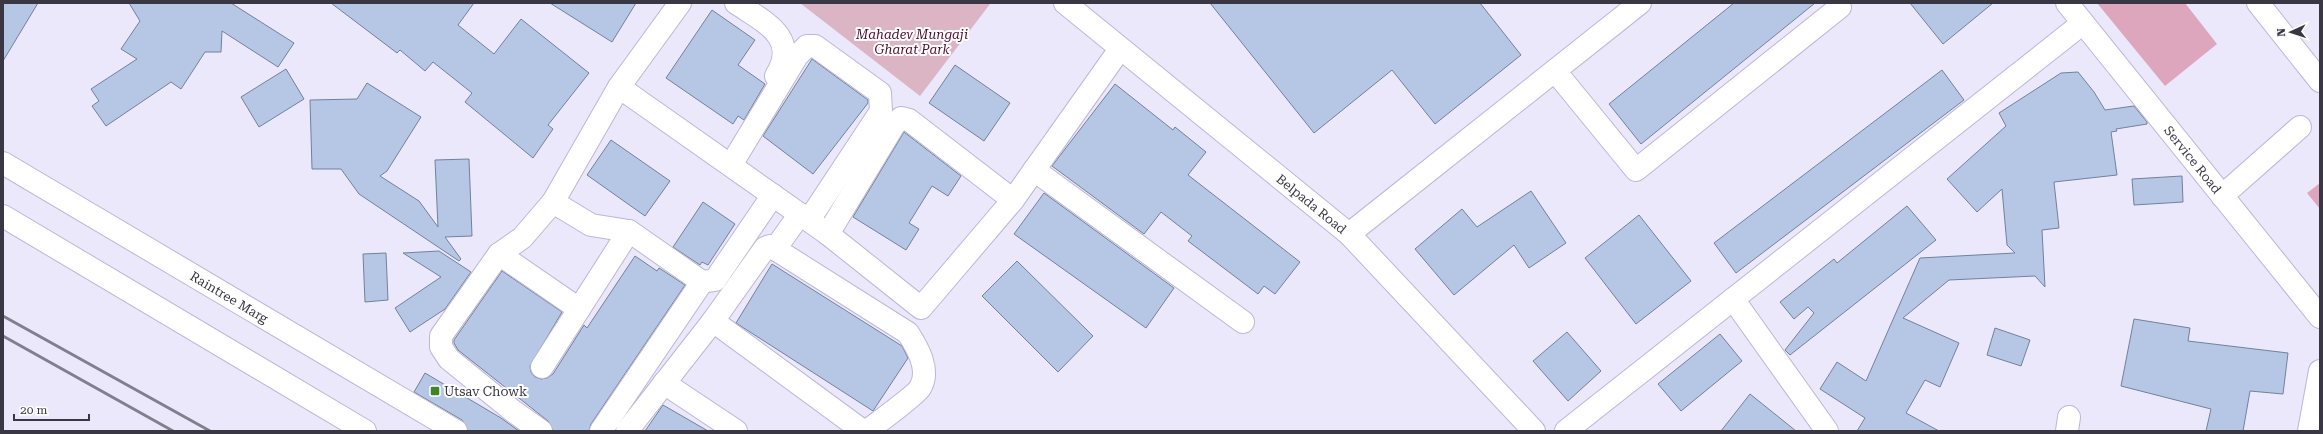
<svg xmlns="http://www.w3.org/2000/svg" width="2323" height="434" font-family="'Roboto Serif',serif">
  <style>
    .green { fill: #dbb5c3 }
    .forest { fill: #dea6bd }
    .building { fill: #b6c7e5; stroke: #71819c }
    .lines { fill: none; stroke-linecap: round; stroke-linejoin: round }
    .minor-casing { stroke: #bbb7d7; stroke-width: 24 }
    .major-casing { stroke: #bbb7d7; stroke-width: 24 }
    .highway-casing { stroke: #bbb7d7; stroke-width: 24 }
    .minor { stroke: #fff; stroke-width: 22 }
    .major { stroke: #fff; stroke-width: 22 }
    .highway { stroke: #fff; stroke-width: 22 }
    .rail { stroke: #817f8e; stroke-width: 3 }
    .poi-dot { fill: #418426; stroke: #fff; stroke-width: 1.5 }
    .labels { text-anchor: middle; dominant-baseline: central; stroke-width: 4; stroke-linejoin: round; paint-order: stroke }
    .park-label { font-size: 13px; font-style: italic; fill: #4d0b2e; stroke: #fff }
    .street-label { font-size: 13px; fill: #393744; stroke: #fff }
    .poi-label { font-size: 13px; fill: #393744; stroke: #fff; text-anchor: start }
  </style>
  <rect width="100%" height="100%" fill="#ebe8fc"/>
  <polygon class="green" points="800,3 989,3 990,4 920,96"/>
  <g class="forest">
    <polygon points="2097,3 2185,3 2217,44 2165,86"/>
    <polygon points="2320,183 2320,209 2307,193"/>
  </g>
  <g class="building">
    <polygon points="3,3 38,3 3,61"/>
    <polygon points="129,3 231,3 294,43 278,67 222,31 221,52 205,52 181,89 171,82 106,126 92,106 99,101 91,89 137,59 121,49 140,21"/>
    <polygon points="331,3 474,3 458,25 494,54 521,19 589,73 548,125 553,129 533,158 465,102 472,93 433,62 425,71 400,50 397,53"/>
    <polygon points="550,3 636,3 612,42"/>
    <polygon points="1210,3 1480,3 1521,55 1435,124 1392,70 1314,133"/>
    <polygon points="1734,3 1815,3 1641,144 1609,104"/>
    <polygon points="1910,3 1993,3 1943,44"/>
    <polygon points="712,10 755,40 738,65 765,84 744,120 738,116 733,124 666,78"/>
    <polygon points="812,59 868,100 868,103 813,174 763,136"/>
    <polygon points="955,65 1010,103 984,141 929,103"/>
    <polygon points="286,69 304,99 259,127 241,97"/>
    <polygon points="1942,70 1964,100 1736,273 1714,243"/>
    <polygon points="2078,72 2094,92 2105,110 2134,106 2147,122 2147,124 2116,129 2117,131 2111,132 2117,175 2054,182 2059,228 2042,230 2045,287 2035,276 1949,280 1903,318 1959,343 1940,387 1925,380 1906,413 1939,431 1857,431 1865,418 1820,389 1837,362 1866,381 1920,258 2015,253 2007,245 2002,189 1977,212 1947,179 2006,126 1999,113 2061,73"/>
    <polygon points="367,83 421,117 387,171 380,176 419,201 438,227 435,160 469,159 472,236 445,237 461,259 459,261 359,194 341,169 312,169 310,100 357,99"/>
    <polygon points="1115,84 1173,130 1175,127 1206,152 1188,175 1300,262 1275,294 1264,286 1258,294 1188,241 1192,236 1161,212 1144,234 1052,166"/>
    <polygon points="904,132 961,176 948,196 932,186 909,223 919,229 906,250 853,217"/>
    <polygon points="611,140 670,181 645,216 587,175"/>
    <polygon points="2182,176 2183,202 2134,205 2132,179"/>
    <polygon points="1531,191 1566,243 1529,268 1514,245 1454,295 1415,249 1462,209 1477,227"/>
    <polygon points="1044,193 1174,288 1146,328 1014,234"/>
    <polygon points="703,202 735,224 708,265 702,262 700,265 673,247"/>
    <polygon points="1907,206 1936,240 1790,355 1785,350 1814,313 1808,307 1794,319 1780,302 1834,259 1837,263"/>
    <polygon points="1639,215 1691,281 1636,324 1585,258"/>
    <polygon points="439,251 471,272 445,309 410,332 395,308 441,277 403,253"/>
    <polygon points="386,253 388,300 365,302 363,254"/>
    <polygon points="635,256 657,271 659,268 685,285 591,424 589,431 553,431 548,421 458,350 454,343 454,340 502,271 562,312 530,366 531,372 535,377 541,379 547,378 553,374 584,325 587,328"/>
    <polygon points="1017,261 1093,336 1058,372 982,296"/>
    <polygon points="772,264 902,346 908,358 873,411 736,323"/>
    <polygon points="2134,319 2190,328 2188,341 2288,353 2283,394 2250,391 2243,431 2206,431 2211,409 2121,386"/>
    <polygon points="1995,328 2030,340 2021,366 1987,355"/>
    <polygon points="1567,332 1601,371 1568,401 1533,361"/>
    <polygon points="1720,334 1742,361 1681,411 1658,384"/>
    <polygon points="425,373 501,418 519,431 468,431 462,420 414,392"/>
    <polygon points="1750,394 1796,431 1721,431"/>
    <polygon points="663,405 708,431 645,431"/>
  </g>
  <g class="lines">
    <g class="minor-casing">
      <g id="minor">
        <path d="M 736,3 C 764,22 800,37 776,76"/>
        <path id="s1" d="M 1065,3 L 1349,234 L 1534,431"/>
        <path id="s2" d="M 2067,3 L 2320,317"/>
        <polyline points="1555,71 1636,170 1840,7"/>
        <polyline points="619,87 828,234 921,308 1013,200 1120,49"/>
        <polyline points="731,165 797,56 807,46 815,46 880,93 881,111 809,220"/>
        <polyline points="1034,170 1243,322"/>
        <polyline points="2222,196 2300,127"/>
        <polyline points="553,202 591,225 629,231 702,282 715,280 773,195"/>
        <polyline points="828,234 894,125 901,118 909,120 1013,200"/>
        <polyline points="1349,234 1640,3"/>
        <polyline points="775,249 800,214"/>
        <polyline points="499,254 579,309"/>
        <polyline points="1733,299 1827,431"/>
        <polyline points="542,367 629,231"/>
        <polyline points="664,383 736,431"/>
        <polyline points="541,431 513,411 449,359 441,347 441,336 499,254 522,238 553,202 619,87 680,3"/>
        <polyline points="601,431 702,282"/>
        <polyline points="627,431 713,321"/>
        <path d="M 863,431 L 713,321 L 765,248 L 770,246 L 775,249 L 908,333 C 917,347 931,370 920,388 C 915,396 877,423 867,431"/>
        <polyline points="1566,431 2083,23"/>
        <polyline points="2067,431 2069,417"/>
        <polyline points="2309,431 2320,371"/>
      </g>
    </g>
    <g class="major-casing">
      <g id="major">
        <path id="s3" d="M 3,163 L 456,431"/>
        <polyline points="3,216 365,431"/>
      </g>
    </g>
    <g class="highway-casing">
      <polyline id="highway" points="2258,3 2320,81"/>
    </g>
    <use href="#minor" class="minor"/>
    <use href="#major" class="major"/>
    <use href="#highway" class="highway"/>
    <g class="rail">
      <polyline points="3,316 210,431"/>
      <polyline points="3,336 173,431"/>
    </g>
  </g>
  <rect class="poi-dot" x="430" y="386" width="10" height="10" rx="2"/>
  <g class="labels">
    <g class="park-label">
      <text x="912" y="34">Mahadev Mungaji<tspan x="912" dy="15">Gharat Park</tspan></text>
    </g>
    <g class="street-label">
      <text stroke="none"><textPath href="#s2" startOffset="201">Service Road</textPath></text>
      <text stroke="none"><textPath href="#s1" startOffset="318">Belpada Road</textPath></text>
      <text stroke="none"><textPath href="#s3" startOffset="263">Raintree Marg</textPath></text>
    </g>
    <g class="poi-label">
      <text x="444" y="391">Utsav Chowk</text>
    </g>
  </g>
  <rect width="2323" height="434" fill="none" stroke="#393744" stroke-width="8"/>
  <g transform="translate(2291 32) rotate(267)" stroke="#ffffff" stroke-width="3" paint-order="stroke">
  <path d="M0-3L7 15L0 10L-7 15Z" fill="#393744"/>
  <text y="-6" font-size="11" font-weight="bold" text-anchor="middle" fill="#393744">N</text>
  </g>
  <path d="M14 414v6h75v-6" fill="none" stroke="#393744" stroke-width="2"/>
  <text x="20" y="414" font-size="12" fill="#393744" stroke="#ffffff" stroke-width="3" paint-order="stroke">20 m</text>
</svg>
